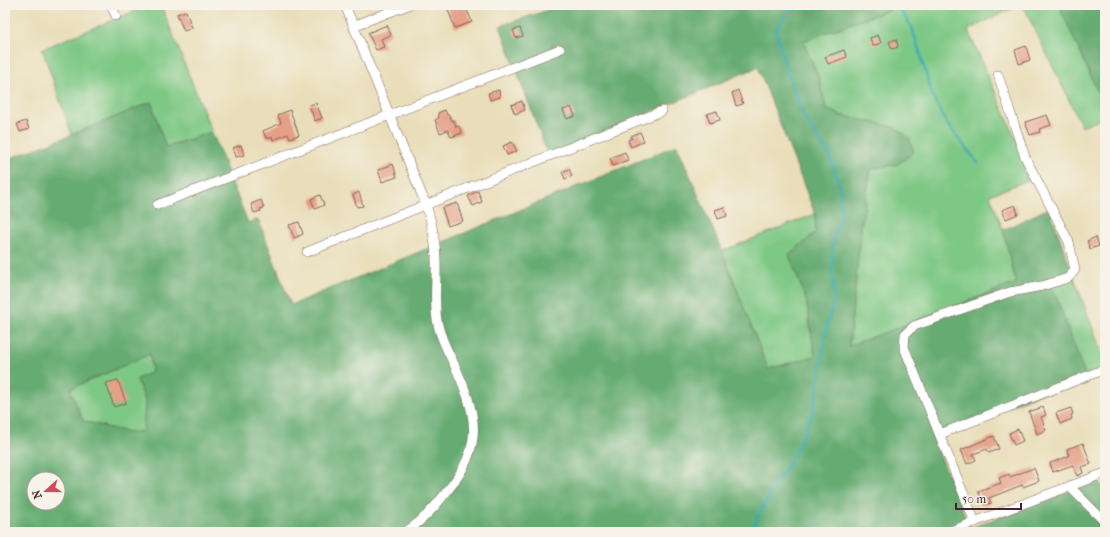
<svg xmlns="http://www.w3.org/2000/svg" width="1110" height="537" font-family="'IM FELL French Canon',serif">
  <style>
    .green { fill: #7ec885; stroke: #647458 }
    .forest { fill: #66ac72; stroke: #58664e; fill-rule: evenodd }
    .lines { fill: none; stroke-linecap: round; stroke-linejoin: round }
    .stream { stroke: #39abb2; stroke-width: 2.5 }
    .building { fill: #e59f85 }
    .minor-casing { stroke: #82625d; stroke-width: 10 }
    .minor { stroke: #fff; stroke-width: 9 }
  </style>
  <rect width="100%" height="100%" fill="#f7f3e8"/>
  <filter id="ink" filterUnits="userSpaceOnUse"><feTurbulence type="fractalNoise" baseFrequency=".025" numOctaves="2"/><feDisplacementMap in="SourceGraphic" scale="8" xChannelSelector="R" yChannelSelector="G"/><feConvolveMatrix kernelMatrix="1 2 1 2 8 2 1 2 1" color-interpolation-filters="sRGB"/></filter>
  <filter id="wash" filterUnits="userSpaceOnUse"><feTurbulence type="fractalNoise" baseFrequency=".012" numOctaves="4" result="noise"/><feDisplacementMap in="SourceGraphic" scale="16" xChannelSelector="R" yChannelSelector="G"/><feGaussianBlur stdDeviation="0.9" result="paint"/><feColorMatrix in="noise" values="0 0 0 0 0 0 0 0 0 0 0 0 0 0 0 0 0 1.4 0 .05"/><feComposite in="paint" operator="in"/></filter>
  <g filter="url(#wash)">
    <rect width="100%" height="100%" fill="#e9deb9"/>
    <g class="green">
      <polygon points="150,5 161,5 212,132 165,147 151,102 72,135 42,49"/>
      <polygon points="902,5 1018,5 968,30 1033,178 990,195 1003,230 1017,283 849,346 862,219 871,169 898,164 894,127 843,116 826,109 820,81 803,41"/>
      <polygon points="1023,5 1059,5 1105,108 1105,117 1082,127"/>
      <polygon points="815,214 816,232 790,255 806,299 815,356 768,370 722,251"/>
      <polygon points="1072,272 1105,361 1105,367 1085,375 1051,282"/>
      <polygon points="150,354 152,372 137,379 145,400 144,431 130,433 83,421 70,389"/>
    </g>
    <g class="forest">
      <path d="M 563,5 L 902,5 L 803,41 L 820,81 L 826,109 L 843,116 L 894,127 L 909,138 L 914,152 L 898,164 L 871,169 L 862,219 L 849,346 L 1016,283 L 1003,230 L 1049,208 L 1072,272 L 1051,283 L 1085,375 L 933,438 L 970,528 L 1099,480 L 1105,493 L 1105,532 L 5,532 L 5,160 L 72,135 L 151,102 L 166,147 L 212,132 L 248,223 L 258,219 L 291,305 L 677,145 L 722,251 L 768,369 L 815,356 L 806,299 L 789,255 L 816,232 L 815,214 L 758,67 L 548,155 L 500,26 ZM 150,354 L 152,372 L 137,379 L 145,400 L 143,431 L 130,433 L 83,421 L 70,389 ZM 34,479 L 58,479 L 58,503 L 34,503 Z"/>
      <polygon points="1059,5 1105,5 1105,108"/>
    </g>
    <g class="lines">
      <g class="stream">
        <polyline points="897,5 912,27 933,97 947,124 978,163"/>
        <polyline points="753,532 756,519 799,445 814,408 826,332 834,297 832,264 834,236 842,210 839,183 830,156 803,115 786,69 776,30 791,5"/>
      </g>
    </g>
    <g id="blocks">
      <g class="building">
        <polygon points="446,5 465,5 472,22 455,28"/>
        <polygon points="186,11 192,28 184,31 177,14"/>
        <polygon points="387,25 391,35 381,39 384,47 376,50 368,33"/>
        <polygon points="520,28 523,36 516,38 513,30"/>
        <polygon points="878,35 881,43 873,46 870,38"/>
        <polygon points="896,39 898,47 892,49 889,42"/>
        <polygon points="1026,46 1030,60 1019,64 1015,50"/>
        <polygon points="844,50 847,57 828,64 825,57"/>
        <polygon points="499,90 500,97 490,100 488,93"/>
        <polygon points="738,90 743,104 736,106 732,93"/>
        <polygon points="522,101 525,110 515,114 511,105"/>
        <polygon points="316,103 322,118 315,121 309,105"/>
        <polygon points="571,107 575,116 567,119 563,110"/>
        <polygon points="290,110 299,135 290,138 288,134 273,140 272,137 269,139 268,137 266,138 263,131 281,123 278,115"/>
        <polygon points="445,110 447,115 449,115 452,121 454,120 456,127 459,126 462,133 451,137 448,130 440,133 435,120 439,118 438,113"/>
        <polygon points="717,111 720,120 710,123 707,114"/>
        <polygon points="1047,115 1051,125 1039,129 1040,132 1030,135 1025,122"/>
        <polygon points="26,121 29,129 20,132 17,124"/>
        <polygon points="640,132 644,141 631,147 628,140 632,138 631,136"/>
        <polygon points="512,142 517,151 507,155 503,146"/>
        <polygon points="241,145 244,155 236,157 233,148"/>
        <polygon points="625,152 628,160 613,166 610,158"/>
        <polygon points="393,164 397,177 382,182 378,170"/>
        <polygon points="569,169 572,176 565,179 562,172"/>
        <polygon points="478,191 482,202 473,206 468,196"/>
        <polygon points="359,192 363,206 357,207 353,195"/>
        <polygon points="320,195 324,205 315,209 311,199"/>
        <polygon points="261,200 264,208 260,209 261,211 254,213 251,204"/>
        <polygon points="457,203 463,221 448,226 442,208"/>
        <polygon points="1015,205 1018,214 1006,219 1002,210"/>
        <polygon points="724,207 727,216 718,219 715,210"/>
        <polygon points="299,222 303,234 294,238 289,225"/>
        <polygon points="1096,237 1099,246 1090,249 1087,241"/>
        <polygon points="118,380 126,403 114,407 106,383"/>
        <polygon points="1043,407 1046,415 1041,417 1046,430 1037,434 1029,412"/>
        <polygon points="1071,408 1073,414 1071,415 1072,419 1060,424 1056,413"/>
        <polygon points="1018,429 1023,441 1014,445 1009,433"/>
        <polygon points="994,436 999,449 989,453 987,449 973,454 976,460 967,464 961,450"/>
        <polygon points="1083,443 1091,464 1081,467 1083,473 1077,476 1073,465 1053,472 1050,463 1069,456 1067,449"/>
        <polygon points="1034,468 1039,481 1023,487 1022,485 989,498 991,503 984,505 978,491 1001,483 999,478 1009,474 1010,477"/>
      </g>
    </g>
  </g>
  <g filter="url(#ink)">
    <use href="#blocks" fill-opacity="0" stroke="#82625d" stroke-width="1"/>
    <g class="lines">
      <g class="minor-casing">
        <g id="minor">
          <polyline points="111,5 116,16"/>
          <path d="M 345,5 L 426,205 C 432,223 436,242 436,261 C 437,282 433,305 438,325 C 441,339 448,352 454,364 C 477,414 485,445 448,490 C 436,506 422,522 405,532"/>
          <polyline points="353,26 408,5"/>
          <polyline points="157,205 560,49"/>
          <polyline points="307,252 662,111"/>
          <polyline points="940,434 1105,369"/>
          <polyline points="1070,487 1105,522"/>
          <polyline points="975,522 904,347 905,334 914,326 1010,292 1042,286 1068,278 1075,270 1069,242 1025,157 998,75"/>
          <polyline points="948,532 1105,473"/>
        </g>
      </g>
      <use href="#minor" class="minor"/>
    </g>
  </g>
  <rect width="1110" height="537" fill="none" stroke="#f7f3e8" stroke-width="20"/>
  <g transform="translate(46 491) rotate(249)"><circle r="19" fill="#f7f3e8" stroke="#b29e9c"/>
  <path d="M0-3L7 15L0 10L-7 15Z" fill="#d1495b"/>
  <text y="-6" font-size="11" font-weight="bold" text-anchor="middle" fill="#4a1f2b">N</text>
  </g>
  <path d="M956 503v6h65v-6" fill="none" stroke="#4a1f2b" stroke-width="2"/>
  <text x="962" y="503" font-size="12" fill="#4a1f2b" stroke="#f7f3e8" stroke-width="3" paint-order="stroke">50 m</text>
</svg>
